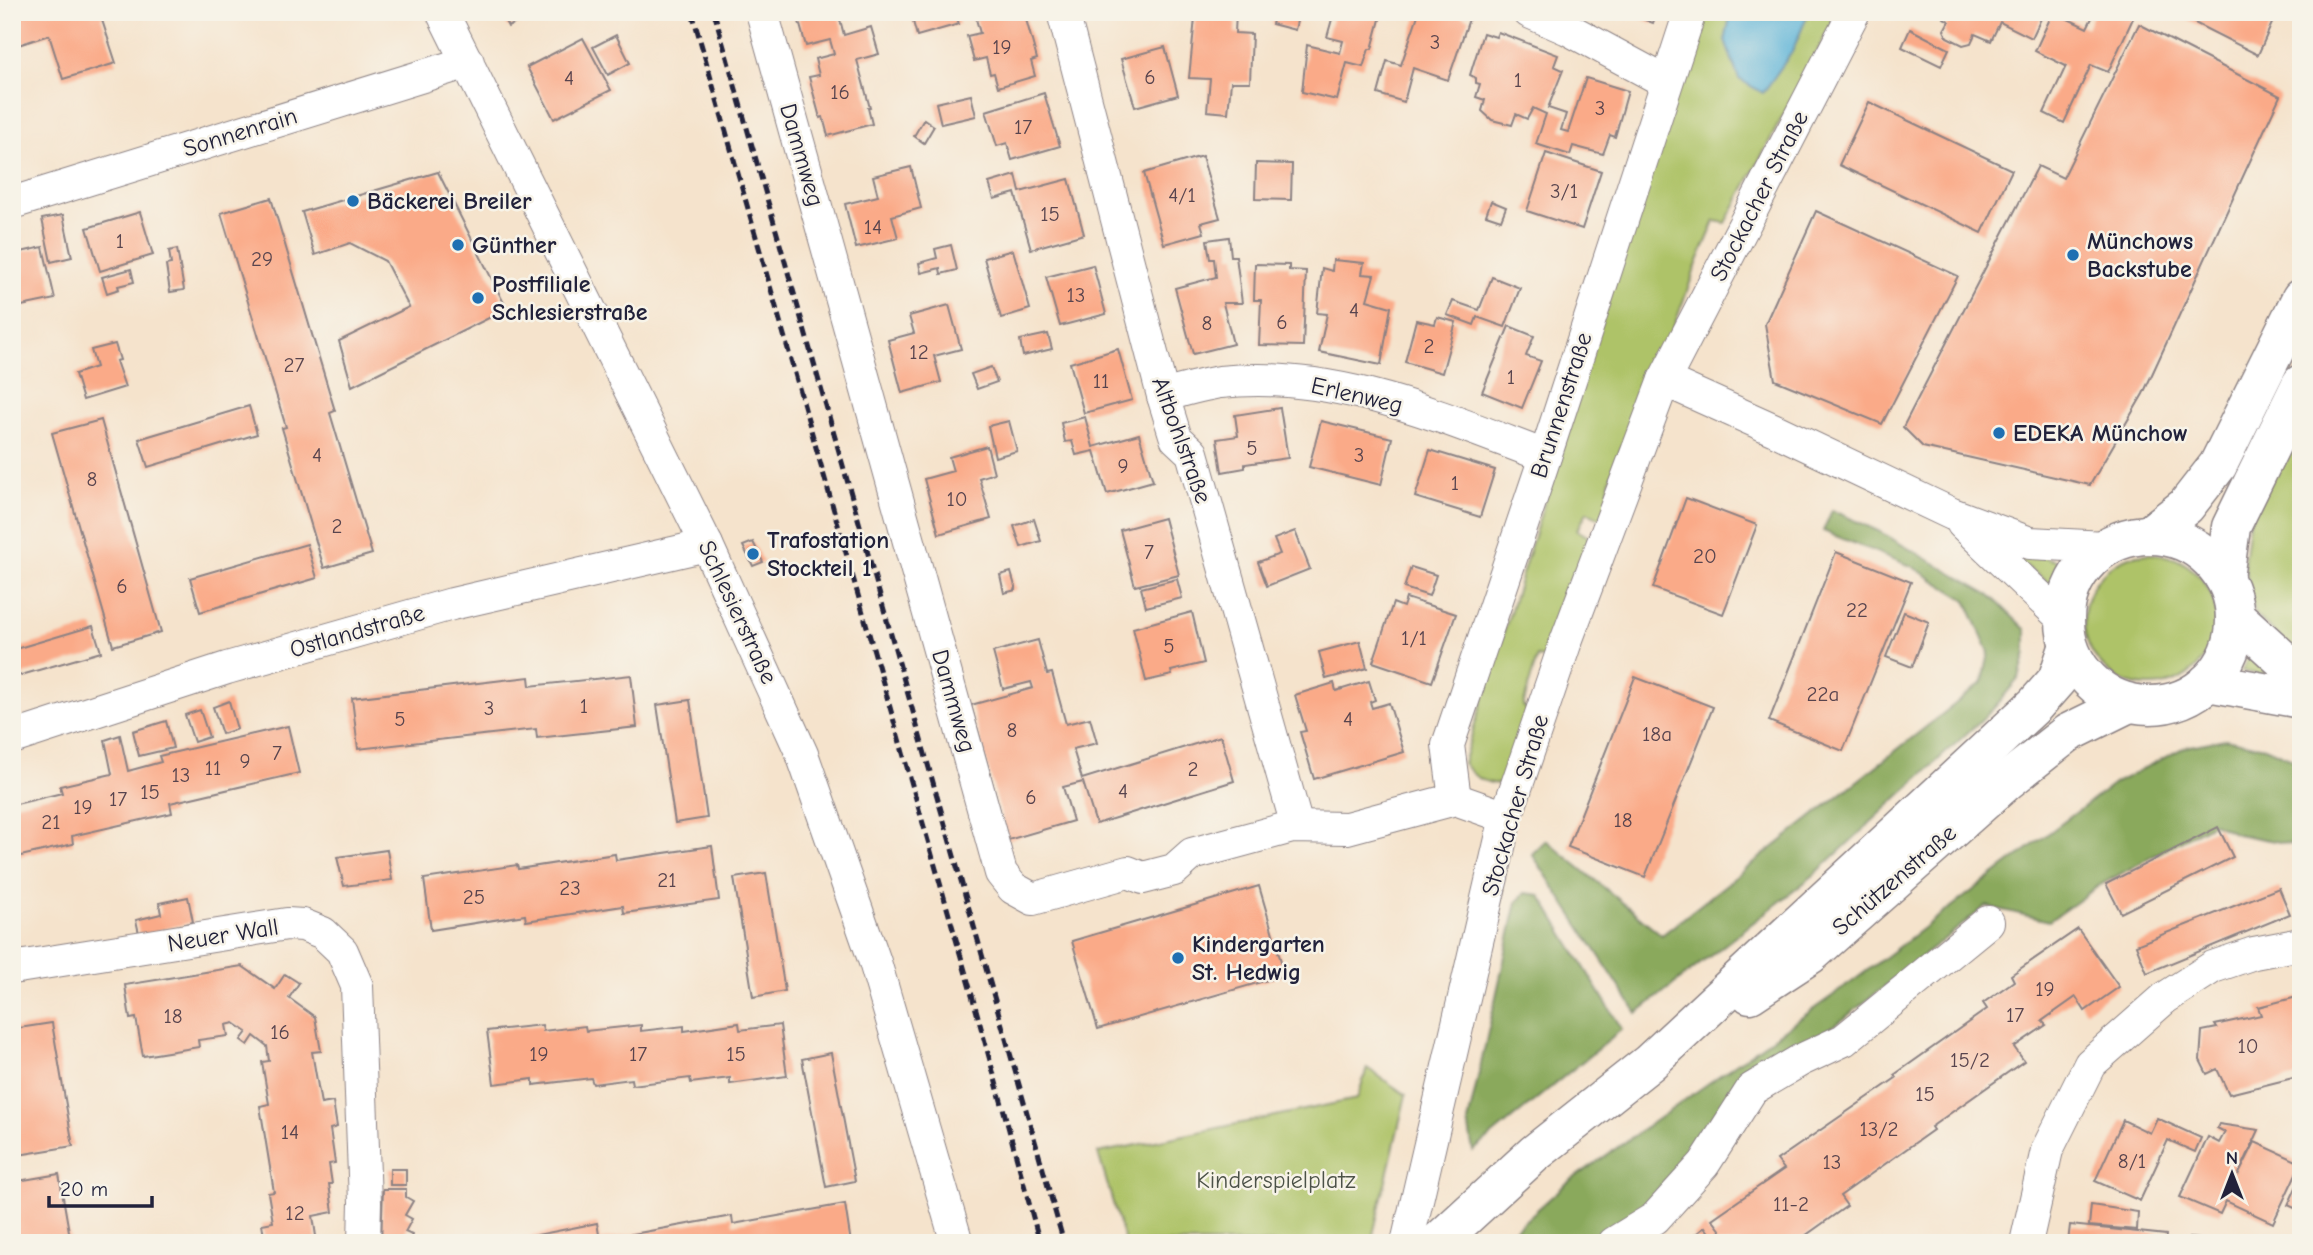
<svg xmlns="http://www.w3.org/2000/svg" width="2313" height="1255" font-family="'Comic Neue',sans-serif">
  <style>
    .green { fill: #aec368; stroke: #687252; stroke-width: 2 }
    .forest { fill: #8aa95c; stroke: #56664c; stroke-width: 2 }
    .water { fill: #5cb3d8; stroke: #3f6a8a; stroke-width: 2 }
    .building { fill: #faaa88 }
    .lines { fill: none; stroke-linecap: round; stroke-linejoin: round }
    .minor-casing { stroke: #8c8284; stroke-width: 34 }
    .tertiary-casing { stroke: #8c8284; stroke-width: 41 }
    .secondary-casing { stroke: #8c8284; stroke-width: 41 }
    .minor { stroke: #fff; stroke-width: 32 }
    .tertiary { stroke: #fff; stroke-width: 38 }
    .secondary { stroke: #fff; stroke-width: 38 }
    .rail { stroke: #22223b; stroke-width: 5; stroke-dasharray: 10 5; stroke-linecap: butt }
    .poi-dot { fill: #1f6fb2; stroke: #f7f3e8; stroke-width: 2.5 }
    .labels { text-anchor: middle; dominant-baseline: central; stroke-width: 5; stroke-linejoin: round; paint-order: stroke }
    .number-label { font-size: 21px; fill: #58444e }
    .street-label { font-size: 24px; fill: #22223b; stroke: #f7f3e8 }
    .poi-label { font-size: 24px; font-weight: bold; fill: #22223b; stroke: #f7f3e8; text-anchor: start }
    .park-label { font-size: 24px; fill: #4c5248; stroke: #f7f3e8 }
  </style>
  <rect width="100%" height="100%" fill="#f7f3e8"/>
  <filter id="ink" filterUnits="userSpaceOnUse"><feTurbulence type="fractalNoise" baseFrequency=".0143" numOctaves="2"/><feDisplacementMap in="SourceGraphic" scale="14" xChannelSelector="R" yChannelSelector="G"/><feConvolveMatrix kernelMatrix="1 2 1 2 8 2 1 2 1" color-interpolation-filters="sRGB"/></filter>
  <filter id="wash" filterUnits="userSpaceOnUse"><feTurbulence type="fractalNoise" baseFrequency=".00686" numOctaves="4" result="noise"/><feDisplacementMap in="SourceGraphic" scale="28" xChannelSelector="R" yChannelSelector="G"/><feGaussianBlur stdDeviation="1.57" result="paint"/><feColorMatrix in="noise" values="0 0 0 0 0 0 0 0 0 0 0 0 0 0 0 0 0 1.4 0 .05"/><feComposite in="paint" operator="in"/></filter>
  <g filter="url(#wash)">
    <rect width="100%" height="100%" fill="#f5e3cc"/>
    <g class="green">
      <path d="M 1702,12 L 1838,12 L 1726,223 L 1715,221 L 1698,261 L 1673,329 L 1619,454 L 1609,483 L 1605,520 L 1587,512 L 1577,530 L 1597,542 L 1555,660 L 1537,657 L 1523,706 L 1536,719 L 1501,784 C 1482,783 1474,777 1463,763 L 1653,155 Z"/>
      <polygon points="2301,413 2301,542 2294,555 2301,563 2301,657 2255,615 2244,562 2249,522"/>
      <polygon points="2002,542 2062,563 2051,584 1999,547"/>
      <circle cx="2150" cy="620" r="66"/>
      <polygon points="2249,654 2293,681 2242,671"/>
      <polygon points="1367,1068 1406,1095 1371,1243 1125,1243 1098,1153 1357,1099"/>
    </g>
    <g class="forest">
      <polygon points="1832,510 1878,531 1990,595 2026,630 2026,653 2019,678 1993,709 1814,875 1637,1013 1532,854 1546,840 1662,935 1983,682 1989,652 1966,600 1911,566 1823,531"/>
      <polygon points="2225,739 2265,747 2301,763 2301,846 2237,834 2213,823 2100,885 2049,921 1986,906 1837,1024 1741,1081 1647,1205 1586,1243 1500,1243 1567,1183 1852,982 2115,783 2185,747"/>
      <polygon points="1525,893 1540,895 1622,1029 1473,1151 1468,1122 1517,902"/>
    </g>
    <polygon class="water" points="1731,12 1809,12 1792,52 1763,93 1739,79 1725,41"/>
    <g id="blocks">
      <g class="building">
        <polygon points="12,12 113,12 101,17 116,63 63,79 49,35 12,47"/>
        <polygon points="500,12 537,12 508,27"/>
        <polygon points="819,12 838,12 844,35 871,27 879,54 857,60 870,108 868,108 872,124 828,136 823,117 820,118 809,77 819,75 815,59 834,54 830,40 806,46 798,18"/>
        <polygon points="933,12 955,12 959,24 917,36 912,18"/>
        <polygon points="1002,12 1024,12 1037,59 1031,61 1035,76 998,87 994,73 990,74 986,58 974,61 967,36 980,33 976,19"/>
        <polygon points="1183,12 1236,12 1235,33 1252,34 1250,82 1231,82 1228,113 1207,111 1210,79 1189,78 1195,18 1183,17"/>
        <polygon points="1276,12 1299,12 1295,30 1272,24"/>
        <polygon points="1334,12 1382,12 1372,49 1369,49 1363,67 1347,63 1337,100 1302,92 1307,45 1340,53 1343,41 1327,37"/>
        <polygon points="1419,12 1450,12 1469,19 1448,80 1413,68 1404,102 1378,94 1387,61 1401,65"/>
        <polygon points="1624,12 1657,12 1653,23"/>
        <polygon points="1947,12 2044,12 2032,38 2000,22 1991,41 1975,34 1971,43 1963,45 1947,37 1944,30 1949,21 1944,18"/>
        <polygon points="2053,12 2087,28 2095,12 2136,12 2108,72 2091,65 2064,123 2044,113 2066,66 2035,51"/>
        <polygon points="2173,12 2277,12 2258,55"/>
        <polygon points="2139,24 2280,96 2143,394 2090,485 1923,447 1903,427 2038,166 2063,178"/>
        <polygon points="1910,29 1949,49 1941,66 1902,47"/>
        <polygon points="1498,32 1558,55 1554,66 1563,70 1548,108 1566,114 1561,130 1568,132 1586,78 1628,91 1615,137 1610,135 1603,154 1573,146 1570,155 1536,144 1546,114 1533,108 1527,119 1516,114 1512,125 1492,120 1482,111 1485,100 1476,97 1480,84 1476,83 1476,78 1470,75 1483,33 1496,37"/>
        <polygon points="616,35 630,63 608,75 593,47"/>
        <polygon points="583,38 611,90 554,119 527,67"/>
        <polygon points="1165,47 1178,95 1135,107 1121,59"/>
        <polygon points="1044,93 1060,146 1012,160 1007,143 997,146 986,111"/>
        <polygon points="971,95 976,116 941,124 936,103"/>
        <polygon points="1869,102 2012,170 1982,233 1839,165"/>
        <polygon points="924,119 934,126 924,143 914,136"/>
        <polygon points="1546,153 1601,171 1582,229 1527,211"/>
        <polygon points="1202,156 1220,218 1201,223 1204,233 1164,244 1144,173"/>
        <polygon points="1256,163 1292,164 1291,200 1255,199"/>
        <polygon points="911,167 921,208 892,216 898,238 856,248 845,204 878,196 873,176"/>
        <polygon points="438,172 507,309 352,386 339,341 409,307 385,261 350,243 315,255 302,212"/>
        <polygon points="1016,175 1020,192 1069,179 1084,234 1031,249 1015,193 994,199 989,183"/>
        <polygon points="271,198 335,411 330,413 372,554 324,568 282,428 286,427 221,213"/>
        <polygon points="1491,201 1506,207 1501,220 1486,215"/>
        <polygon points="1816,211 1958,276 1882,424 1775,380 1765,324"/>
        <polygon points="140,212 153,255 100,271 87,228"/>
        <polygon points="63,215 72,257 51,262 42,219"/>
        <polygon points="1229,237 1231,256 1236,256 1242,303 1223,303 1233,344 1193,354 1175,288 1216,277 1214,259 1210,259 1207,240"/>
        <polygon points="951,245 957,270 941,274 940,268 921,273 919,263 937,258 935,249"/>
        <polygon points="43,247 55,299 12,308 12,254"/>
        <polygon points="177,249 184,290 170,292 166,265 171,264 169,251"/>
        <polygon points="1013,250 1030,309 1001,318 984,258"/>
        <polygon points="1333,260 1364,263 1362,274 1374,275 1367,300 1391,307 1381,365 1319,352 1327,314 1317,313 1322,268 1332,271"/>
        <polygon points="1255,264 1289,265 1289,270 1306,271 1303,346 1259,345 1261,300 1254,300"/>
        <polygon points="1093,265 1106,314 1060,326 1046,277"/>
        <polygon points="131,269 134,282 118,286 119,289 107,293 102,277"/>
        <polygon points="1492,277 1520,288 1505,327 1477,317 1474,325 1447,315 1453,301 1479,310"/>
        <polygon points="949,305 961,349 934,356 941,382 902,393 888,340 914,333 909,316"/>
        <polygon points="1437,317 1456,322 1442,373 1405,362 1416,320 1435,324"/>
        <polygon points="1509,326 1534,336 1526,356 1541,361 1522,408 1482,392"/>
        <polygon points="1048,334 1052,349 1023,356 1020,340"/>
        <polygon points="115,344 120,360 116,361 125,387 83,400 75,374 96,367 91,350"/>
        <polygon points="1118,349 1132,400 1084,413 1070,363"/>
        <polygon points="991,367 997,382 977,389 971,374"/>
        <polygon points="249,406 257,434 148,467 139,439"/>
        <polygon points="1280,408 1288,458 1245,464 1245,468 1222,472 1217,439 1238,436 1235,415"/>
        <polygon points="1085,417 1093,447 1139,434 1153,481 1107,494 1094,451 1076,455 1072,441 1065,442 1061,423"/>
        <polygon points="101,420 161,632 113,646 52,433"/>
        <polygon points="1009,421 1017,451 995,457 988,426"/>
        <polygon points="1321,421 1392,438 1381,485 1309,467"/>
        <polygon points="987,446 994,473 979,478 991,519 939,534 924,479 953,471 949,457"/>
        <polygon points="1430,450 1495,470 1480,517 1415,497"/>
        <polygon points="1686,498 1757,525 1723,614 1653,588"/>
        <polygon points="1164,518 1179,575 1135,586 1120,530"/>
        <polygon points="1034,519 1041,541 1021,547 1014,526"/>
        <polygon points="1295,531 1310,569 1267,586 1258,562 1280,554 1274,539"/>
        <polygon points="753,542 763,562 753,566 743,546"/>
        <polygon points="307,544 317,578 200,612 190,578"/>
        <polygon points="1836,552 1911,582 1843,751 1769,721"/>
        <polygon points="1411,567 1436,575 1429,596 1404,588"/>
        <polygon points="1011,572 1016,590 1004,593 1000,575"/>
        <polygon points="1177,579 1182,598 1146,607 1141,588"/>
        <polygon points="1406,598 1456,614 1432,682 1373,662 1393,603 1403,607"/>
        <polygon points="1192,612 1204,663 1171,671 1172,675 1146,681 1133,628"/>
        <polygon points="1904,612 1929,622 1912,667 1886,657"/>
        <polygon points="93,626 101,652 18,676 12,650"/>
        <polygon points="1038,640 1047,674 1052,673 1066,724 1090,718 1097,743 1073,749 1082,779 1221,736 1234,781 1096,824 1083,782 1063,787 1073,821 1008,840 971,705 1033,688 1031,682 1003,689 993,652"/>
        <polygon points="1360,641 1367,668 1326,679 1319,652"/>
        <polygon points="631,675 637,727 537,738 536,729 358,749 352,698 529,677 530,686"/>
        <polygon points="1635,677 1713,707 1645,877 1568,847"/>
        <polygon points="1369,681 1375,700 1370,702 1372,708 1389,703 1404,752 1314,779 1300,732 1306,731 1295,695 1334,683 1336,691"/>
        <polygon points="690,700 707,818 675,823 657,705"/>
        <polygon points="229,701 237,729 222,734 213,707"/>
        <polygon points="200,710 209,737 194,742 185,715"/>
        <polygon points="166,721 173,748 139,756 133,731"/>
        <polygon points="288,726 299,773 170,803 172,813 72,836 73,844 12,858 12,805 62,793 60,786 112,774 105,740 120,735 128,771 161,762 159,756"/>
        <polygon points="2218,827 2233,857 2121,913 2106,884"/>
        <polygon points="712,846 719,900 624,913 623,906 526,921 525,915 431,930 424,879 517,865 518,869 615,854 616,860"/>
        <polygon points="387,850 392,880 344,886 337,857"/>
        <polygon points="766,873 785,991 753,997 734,878"/>
        <polygon points="1259,886 1285,975 1098,1029 1072,941"/>
        <polygon points="2279,888 2290,914 2147,973 2136,945"/>
        <polygon points="188,897 193,922 164,929 140,938 136,920 161,914 159,903"/>
        <polygon points="2078,929 2119,987 2085,1011 2076,997 2042,1021 2046,1025 2014,1047 2024,1061 1931,1127 1933,1130 1840,1196 1847,1206 1795,1243 1697,1243 1693,1236 1705,1227 1712,1237 1721,1231 1712,1219 1784,1169 1777,1160 1896,1078 1894,1075 1987,1009 1983,1003 2014,981 2011,975"/>
        <polygon points="242,966 275,989 285,974 299,983 289,998 315,1017 321,1051 312,1052 321,1104 333,1102 337,1127 330,1129 335,1163 329,1164 332,1184 329,1184 333,1212 313,1216 317,1243 265,1243 262,1224 273,1222 268,1193 274,1192 260,1106 269,1104 262,1062 269,1061 267,1046 254,1036 248,1045 241,1040 247,1032 234,1023 226,1025 228,1036 198,1040 199,1047 143,1056 136,1018 130,1019 125,985"/>
        <polygon points="2301,996 2301,1076 2229,1094 2217,1069 2207,1074 2200,1060 2202,1031 2217,1028 2215,1025 2261,1015 2258,1007"/>
        <polygon points="52,1023 73,1146 12,1156 12,1029"/>
        <polygon points="739,1023 740,1030 780,1025 787,1076 730,1084 730,1078 691,1083 690,1078 632,1085 631,1079 593,1084 591,1078 533,1085 533,1079 494,1084 487,1031 542,1025 543,1031 585,1026 586,1031 641,1025 641,1031 684,1026 684,1031"/>
        <polygon points="831,1053 855,1181 826,1187 802,1059"/>
        <polygon points="2157,1118 2201,1138 2195,1152 2168,1140 2140,1201 2095,1181 2123,1120 2150,1133"/>
        <polygon points="2219,1124 2259,1130 2238,1176 2255,1142 2301,1163 2273,1223 2226,1201 2220,1214 2180,1197 2208,1137 2219,1143 2225,1132 2217,1128"/>
        <rect x="390" y="1169" width="16" height="16"/>
        <polygon points="59,1174 71,1243 12,1243 12,1182"/>
        <polygon points="2301,1177 2301,1211 2288,1205"/>
        <polygon points="383,1189 406,1189 406,1197 413,1201 405,1215 412,1219 405,1232 412,1235 408,1243 381,1243"/>
        <polygon points="845,1204 851,1243 497,1243 597,1223 600,1240 732,1216 733,1224"/>
        <polygon points="2091,1205 2138,1212 2137,1230 2089,1226"/>
        <polygon points="2070,1225 2119,1230 2166,1235 2165,1243 2068,1243"/>
        <polygon points="2189,1238 2222,1241 2222,1243 2189,1243"/>
      </g>
    </g>
  </g>
  <g filter="url(#ink)">
    <use href="#blocks" fill-opacity="0" stroke="#8c8284" stroke-width="2"/>
    <g class="lines">
      <g class="minor-casing">
        <g id="minor">
          <polyline points="442,12 707,545 802,754 875,962 957,1243"/>
          <polyline points="762,12 1001,873 1013,888 1033,899 1128,872 1143,878 1174,870 1192,854 1292,827 1347,828 1455,799 1506,817"/>
          <polyline points="1063,12 1163,396 1176,438 1192,453 1297,826"/>
          <polyline points="1529,12 1568,29 1666,82"/>
          <polyline points="12,203 468,62"/>
          <polyline points="1664,380 1775,430 1952,514 2030,543 2105,547"/>
          <path d="M 1163,396 C 1181,391 1201,385 1220,382 C 1334,369 1441,417 1545,456"/>
          <polyline points="1963,524 2064,620"/>
          <polyline points="12,738 227,668 452,604 707,545"/>
          <polyline points="1455,799 1448,745 1542,466 1690,12"/>
          <polyline points="12,968 287,924 303,925 323,933 342,951 357,986 365,1202 364,1243"/>
          <polyline points="1407,1243 1506,817 1565,644 1664,380 1854,12"/>
          <polyline points="1614,1243 1655,1218 1704,1164 1752,1089 1801,1060 1844,1040 1988,922"/>
          <polyline points="2026,1243 2047,1150 2090,1064 2165,998 2213,967 2254,953 2301,944"/>
        </g>
      </g>
      <g class="tertiary-casing">
        <g id="tertiary">
          <polyline points="2235,616 2301,676"/>
          <polyline points="2208,682 2301,699"/>
        </g>
      </g>
      <g class="secondary-casing">
        <g id="secondary">
          <polyline points="2150,534 2186,506 2218,465 2301,298"/>
          <circle cx="2150" cy="620" r="85"/>
          <polyline points="2224,578 2231,527 2301,384"/>
          <polyline points="1750,994 1811,954 2007,781 2068,733 2129,703"/>
          <polyline points="1437,1243 1534,1154 1649,1063 2035,705 2057,680 2068,648"/>
        </g>
      </g>
      <use href="#minor" class="minor"/>
      <use href="#tertiary" class="tertiary"/>
      <use href="#secondary" class="secondary"/>
      <g class="rail">
        <polyline points="692,12 977,1013 1040,1243"/>
        <polyline points="714,12 1064,1243"/>
      </g>
    </g>
  </g>
  <g class="poi-dot">
    <circle cx="353" cy="201" r="7"/>
    <circle cx="458" cy="245" r="7"/>
    <circle cx="2073" cy="255" r="7"/>
    <circle cx="478" cy="298" r="7"/>
    <circle cx="1999" cy="433" r="7"/>
    <circle cx="753" cy="554" r="7"/>
    <circle cx="1178" cy="958" r="7"/>
  </g>
  <g class="labels">
    <g class="number-label">
      <text x="1435" y="42">3</text>
      <text x="1002" y="47">19</text>
      <text x="1150" y="77">6</text>
      <text x="569" y="78">4</text>
      <text x="1518" y="80">1</text>
      <text x="840" y="92">16</text>
      <text x="1600" y="108">3</text>
      <text x="1023" y="127">17</text>
      <text x="1564" y="191">3/1</text>
      <text x="1182" y="195">4/1</text>
      <text x="1050" y="214">15</text>
      <text x="873" y="227">14</text>
      <text x="120" y="241">1</text>
      <text x="262" y="259">29</text>
      <text x="1076" y="295">13</text>
      <text x="1354" y="310">4</text>
      <text x="1282" y="322">6</text>
      <text x="1207" y="323">8</text>
      <text x="1429" y="346">2</text>
      <text x="919" y="352">12</text>
      <text x="294" y="365">27</text>
      <text x="1511" y="377">1</text>
      <text x="1101" y="381">11</text>
      <text x="1252" y="448">5</text>
      <text x="317" y="455">4</text>
      <text x="1359" y="455">3</text>
      <text x="1123" y="466">9</text>
      <text x="92" y="479">8</text>
      <text x="1455" y="483">1</text>
      <text x="957" y="499">10</text>
      <text x="337" y="526">2</text>
      <text x="1149" y="552">7</text>
      <text x="1705" y="556">20</text>
      <text x="122" y="586">6</text>
      <text x="1857" y="610">22</text>
      <text x="1414" y="638">1/1</text>
      <text x="1169" y="646">5</text>
      <text x="1823" y="694">22a</text>
      <text x="584" y="706">1</text>
      <text x="489" y="708">3</text>
      <text x="400" y="719">5</text>
      <text x="1348" y="719">4</text>
      <text x="1012" y="730">8</text>
      <text x="1657" y="734">18a</text>
      <text x="277" y="753">7</text>
      <text x="245" y="761">9</text>
      <text x="213" y="768">11</text>
      <text x="1193" y="769">2</text>
      <text x="181" y="775">13</text>
      <text x="1123" y="791">4</text>
      <text x="150" y="792">15</text>
      <text x="1031" y="797">6</text>
      <text x="118" y="799">17</text>
      <text x="83" y="807">19</text>
      <text x="1623" y="820">18</text>
      <text x="51" y="822">21</text>
      <text x="667" y="880">21</text>
      <text x="570" y="888">23</text>
      <text x="474" y="897">25</text>
      <text x="2045" y="989">19</text>
      <text x="2015" y="1015">17</text>
      <text x="173" y="1016">18</text>
      <text x="280" y="1032">16</text>
      <text x="2248" y="1046">10</text>
      <text x="539" y="1054">19</text>
      <text x="638" y="1054">17</text>
      <text x="736" y="1054">15</text>
      <text x="1970" y="1060">15/2</text>
      <text x="1925" y="1094">15</text>
      <text x="1879" y="1129">13/2</text>
      <text x="290" y="1132">14</text>
      <text x="2132" y="1161">8/1</text>
      <text x="1832" y="1162">13</text>
      <text x="1791" y="1204">11-2</text>
      <text x="295" y="1213">12</text>
    </g>
    <g class="street-label">
      <text transform="translate(240 132) rotate(-17)">Sonnenrain</text>
      <text transform="translate(802 155) rotate(74)">Dammweg</text>
      <text transform="translate(1759 196) rotate(-63)">Stockacher Straße</text>
      <text transform="translate(1357 395) rotate(13)">Erlenweg</text>
      <text transform="translate(1561 405) rotate(-72)">Brunnenstraße</text>
      <text transform="translate(1182 440) rotate(70)">Altbohlstraße</text>
      <text transform="translate(738 612) rotate(65)">Schlesierstraße</text>
      <text transform="translate(357 631) rotate(-16)">Ostlandstraße</text>
      <text transform="translate(954 701) rotate(74)">Dammweg</text>
      <text transform="translate(1515 805) rotate(-74)">Stockacher Straße</text>
      <text transform="translate(1894 880) rotate(-41)">Schützenstraße</text>
      <text transform="translate(223 935) rotate(-9)">Neuer Wall</text>
    </g>
    <g class="poi-label">
      <text x="367" y="201">Bäckerei Breiler</text>
      <text x="2087" y="241">Münchows<tspan x="2087" dy="28">Backstube</tspan></text>
      <text x="472" y="245">Günther</text>
      <text x="492" y="284">Postfiliale<tspan x="492" dy="28">Schlesierstraße</tspan></text>
      <text x="2013" y="433">EDEKA Münchow</text>
      <text x="767" y="540">Trafostation<tspan x="767" dy="28">Stockteil 1</tspan></text>
      <text x="1192" y="944">Kindergarten<tspan x="1192" dy="28">St. Hedwig</tspan></text>
    </g>
    <g class="park-label">
      <text x="1276" y="1180">Kinderspielplatz</text>
    </g>
  </g>
  <rect width="2313" height="1255" fill="none" stroke="#f7f3e8" stroke-width="42"/>
  <g transform="translate(2232 1174)" stroke="#f7f3e8" stroke-width="5" paint-order="stroke">
  <path d="M0-5L12 26L0 18L-12 26Z" fill="#22223b"/>
  <text y="-10" font-size="19" font-weight="bold" text-anchor="middle" fill="#22223b">N</text>
  </g>
  <path d="M49 1196v10h103v-10" fill="none" stroke="#22223b" stroke-width="3.5"/>
  <text x="60" y="1196" font-size="21" fill="#22223b" stroke="#f7f3e8" stroke-width="5" paint-order="stroke">20 m</text>
</svg>
